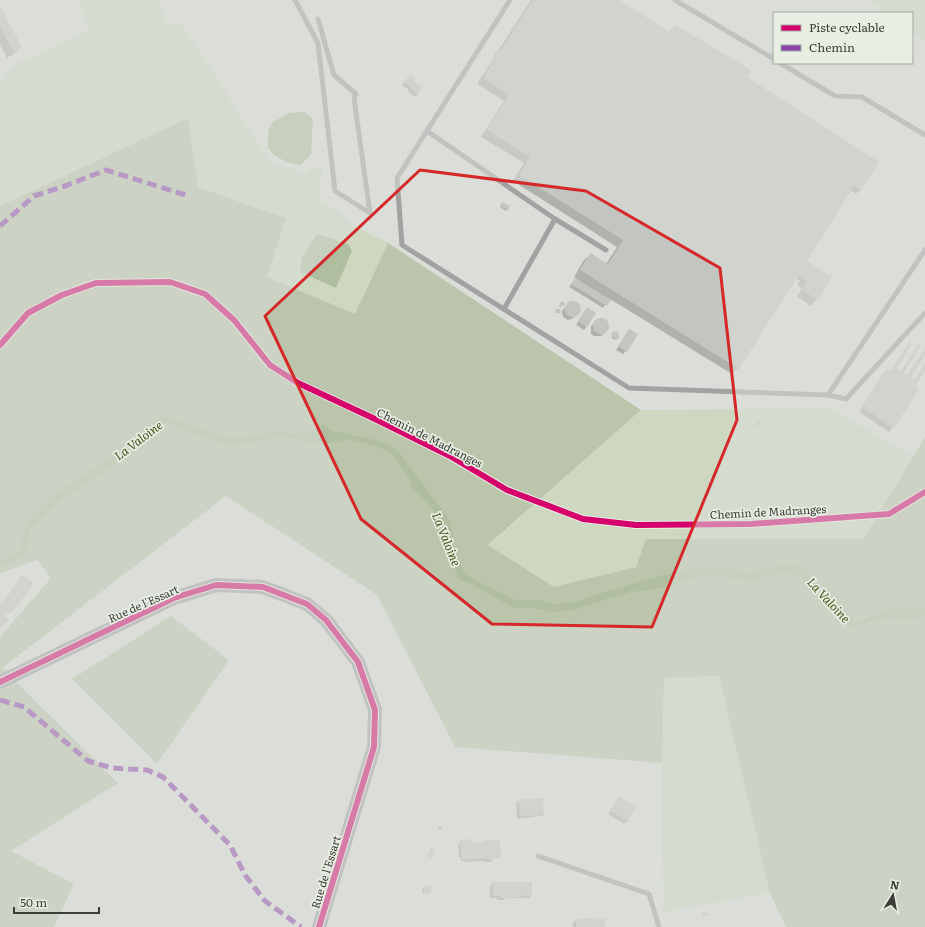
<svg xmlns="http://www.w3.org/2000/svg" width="925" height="927" font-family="Literata,serif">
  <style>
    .green { fill: #ced8c0 }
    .forest { fill: #bac5ab }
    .water { fill: #b0be9f }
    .shadow { fill: #0003 }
    .building { fill: #c3c5c1 }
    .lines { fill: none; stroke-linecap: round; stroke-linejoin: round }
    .lane { stroke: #a3a2a2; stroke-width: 5 }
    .secondary { stroke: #a1a2a1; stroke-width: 14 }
    .quiet { stroke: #8e44ad; stroke-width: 5; stroke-dasharray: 10 5; stroke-linecap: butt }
    .cycleway-casing { stroke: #e9eee3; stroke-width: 8 }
    .cycleway { stroke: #d6006c; stroke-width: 6 }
    .marked { fill: none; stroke: #d62828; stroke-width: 3; stroke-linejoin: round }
    .labels { text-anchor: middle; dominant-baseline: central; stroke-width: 3.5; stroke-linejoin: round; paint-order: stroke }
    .street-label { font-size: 11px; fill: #3c3e39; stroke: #e9eee3 }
    .water-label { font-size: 12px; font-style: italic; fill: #415619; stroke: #e9eee3 }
  </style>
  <rect width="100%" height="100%" fill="#dbded8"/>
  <g class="green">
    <polygon points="78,0 158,0 166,22 183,25 271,163 305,173 310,167 323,169 318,197 359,229 388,243 355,314 266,277 286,218 198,187 188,118 0,206 0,84 18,63 89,30"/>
    <polygon points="868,0 925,0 925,40 912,31 912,13 887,13"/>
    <polygon points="832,409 913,457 863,539 647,539 636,567 554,587 488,546 641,410"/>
    <polygon points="719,676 770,893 663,912 662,763 664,678"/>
  </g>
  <g class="forest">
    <polygon points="188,118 198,187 286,218 267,277 355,314 388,243 641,410 488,545 554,587 636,567 646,539 863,539 925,437 925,927 786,927 770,893 719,676 664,678 662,763 455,747 377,595 226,496 2,668 118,783 11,851 74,884 54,927 0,927 0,637 51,578 37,560 0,573 0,206"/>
    <polygon points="171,616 229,660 157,764 72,679"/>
  </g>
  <g class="water">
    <polygon points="304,112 313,119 311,154 301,165 286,162 274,155 268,148 268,131 273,122 289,113"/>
    <polygon points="316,235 324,236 348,244 352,251 336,288 300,272 302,258"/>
    <path d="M 158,416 C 175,415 193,427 210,432 C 220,436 235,438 246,437 C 254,436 262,433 270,432 C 294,430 300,438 323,424 L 333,431 L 380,441 L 395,449 L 402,456 L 450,521 L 453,534 L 454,547 L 463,570 L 477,581 L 515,600 L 538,600 L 556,604 L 577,602 L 595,595 L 677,571 L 707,567 L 723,567 L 748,573 L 784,564 L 794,565 L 808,571 L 836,599 L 854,621 L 857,622 L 894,608 L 925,609 L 925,616 L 908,619 L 888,617 L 851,628 L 842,621 L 835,609 L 801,577 L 790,574 L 777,573 L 753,581 L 732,579 L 718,575 L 708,575 L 663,588 L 631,592 L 573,610 L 551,612 L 533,608 L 522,608 L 512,607 L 473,585 L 459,580 L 446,546 L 444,530 L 439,521 L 434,511 L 411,486 L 410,479 L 391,453 L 376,446 L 348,439 L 337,442 L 315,444 L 310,444 L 300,438 L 266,439 L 234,446 L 202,437 L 168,423 C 157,423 157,431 150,437 C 131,454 108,469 87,483 C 79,487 74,493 66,496 L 30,530 C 29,556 22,558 0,567 L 0,561 L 19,552 L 23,540 L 23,529 L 26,523 L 36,512 L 54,495 L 149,429 Z"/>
  </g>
  <g class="shadow">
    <polygon points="531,0 618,0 669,32 674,25 745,77 878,162 860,190 856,194 850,190 805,261 817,299 811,306 797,296 802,289 797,285 800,281 796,278 738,368 732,374 610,299 603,308 569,287 576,278 574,277 584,260 591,254 606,264 617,247 513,181 524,163 481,137 504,101 477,84 494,58 494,53 498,51"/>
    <polygon points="0,8 21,47 15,53 7,58 0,44"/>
    <polygon points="410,75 418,94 415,97 408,92 409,90 402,85"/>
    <polygon points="502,204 509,207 506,211 500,207"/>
    <polygon points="574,301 579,304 580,307 579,312 572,319 568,320 563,317 562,311 569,302"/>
    <polygon points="561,303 562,306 560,307 559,306"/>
    <polygon points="587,308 595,313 584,330 576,325"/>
    <polygon points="558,309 559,311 556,313 555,311"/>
    <polygon points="598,319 605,320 608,323 608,329 601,336 594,336 591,334 591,326"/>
    <polygon points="629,330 626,351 623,354 616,350"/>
    <circle cx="615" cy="336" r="3.5"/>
    <polygon points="925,353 910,378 915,381 925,364 925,369 914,386 893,427 889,432 859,412 883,374 887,370 890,372 893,369 896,368 907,376"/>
    <polygon points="23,576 33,583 14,609 9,613 8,612 4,616 0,628 0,606"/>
    <polygon points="619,797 627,821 624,824 608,814"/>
    <polygon points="542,799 543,815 542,816 517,819 516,803 519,800"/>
    <polygon points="440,826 442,827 440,830 438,830"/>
    <polygon points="461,841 469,845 483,843 486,841 500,857 494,858 491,862 484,862 484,861 464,862 464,861 461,861 460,857 459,857 458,844"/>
    <polygon points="493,883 531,895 529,898 506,898 504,900 497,900 497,898 490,898 490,886"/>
    <polygon points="424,887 430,893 423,894 422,889"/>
    <polygon points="576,920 592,923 596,920 604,927 573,927 573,922"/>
  </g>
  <g class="building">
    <polygon points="533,0 619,0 670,32 674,24 751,70 747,77 879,162 861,190 854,186 807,261 832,277 818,300 802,290 807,282 798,276 739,369 580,270 590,253 608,264 623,240 519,175 530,157 487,130 509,95 483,78 495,59 494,51 501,50"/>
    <polygon points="0,6 22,47 14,52 0,27"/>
    <polygon points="410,74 416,78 414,81 423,87 418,94 410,89 411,86 404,82"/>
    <polygon points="502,202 510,206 508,210 500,206"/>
    <polygon points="575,278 611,300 607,306 571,284"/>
    <circle cx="573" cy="309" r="8"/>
    <circle cx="562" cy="304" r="2.5"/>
    <polygon points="587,307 596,313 587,327 578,321"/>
    <circle cx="558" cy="311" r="2.5"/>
    <circle cx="601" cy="326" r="8"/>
    <polygon points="629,329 638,334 627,352 618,346"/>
    <circle cx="615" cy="335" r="3.5"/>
    <polygon points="909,342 912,344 897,368 901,371 918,343 921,346 904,373 907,375 925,348 925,355 911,377 915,379 925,363 925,371 915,387 919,389 894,428 862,407 887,369 891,371"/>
    <polygon points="757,421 760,421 760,426 756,426"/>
    <polygon points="22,575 34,583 15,609 13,608 5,616 9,620 0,629 0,604 5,600"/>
    <polygon points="619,796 636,807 628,822 610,810"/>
    <polygon points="543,798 544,815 520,816 519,799"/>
    <polygon points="470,839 470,841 473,841 474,843 485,843 485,840 500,840 501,857 495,858 495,859 487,860 487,858 462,860 460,840"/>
    <polygon points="431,848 435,850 432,858 427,856"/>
    <polygon points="493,882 532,882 532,895 521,896 521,897 500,898 500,896 493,896"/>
    <polygon points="423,886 431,886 431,893 424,894"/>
    <polygon points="708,912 709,915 702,917 702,913"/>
    <polygon points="593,918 593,922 596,922 596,919 605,919 605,927 576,927 576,919"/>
  </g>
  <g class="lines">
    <g class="lane">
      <polyline points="295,0 318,43 335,191 370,213 354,98 356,94 334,75 318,19"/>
      <polyline points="510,0 397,178 402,245 629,388 828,395 925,250"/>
      <polyline points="675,0 774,59"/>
      <polyline points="780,63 835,96 862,97 925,135"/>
      <polyline points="427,131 555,219 504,309"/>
      <polyline points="555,219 606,250"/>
      <polyline points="828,395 846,399 925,313"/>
      <polyline points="538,856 649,894 659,927"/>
    </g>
    <polyline class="secondary" points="0,682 174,598 216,585 263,587 307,604 326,620 358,662 375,710 374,747 319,927"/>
    <g class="quiet">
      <polyline points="0,226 34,196 65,186 106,170 186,195"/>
      <polyline points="0,700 24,707 88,761 112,768 147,770 163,777 230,845 245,875 265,901 301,927"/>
    </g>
    <g class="cycleway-casing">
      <g id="cycleway">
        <polyline points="0,345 28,313 62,295 96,283 170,282 205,294 234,320 270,365 298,383 375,419 450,456 507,490 583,519 636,525 751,524 889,514 925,492"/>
        <polyline points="0,682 174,598 216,585 263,587 307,604 326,620 358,662 375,710 374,747 319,927"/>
      </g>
    </g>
    <use href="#cycleway" class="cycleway"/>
  </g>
  <path d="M0 0H925V927H0ZM 420,170 L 586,191 L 720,268 L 737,420 L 652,627 L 492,624 L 361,519 L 265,316 Z" fill="#dbded8" fill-opacity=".55" fill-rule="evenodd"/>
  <path class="marked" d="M 420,170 L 586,191 L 720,268 L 737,420 L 652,627 L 492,624 L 361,519 L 265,316 Z"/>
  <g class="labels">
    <g class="street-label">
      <text transform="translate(430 437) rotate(27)">Chemin de Madranges</text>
      <text transform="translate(768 511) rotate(-3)">Chemin de Madranges</text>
      <text transform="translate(143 603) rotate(-24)">Rue de l'Essart</text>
      <text transform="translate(325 872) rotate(-73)">Rue de l'Essart</text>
    </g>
    <g class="water-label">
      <text transform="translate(138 440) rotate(-37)">La Valoine</text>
      <text transform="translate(447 539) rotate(68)">La Valoine</text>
      <text transform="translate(829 600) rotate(47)">La Valoine</text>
    </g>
  </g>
  <rect x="773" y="12" width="140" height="52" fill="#e9eee3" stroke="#a4a89f"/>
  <rect x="781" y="25" width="20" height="6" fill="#d6006c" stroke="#a4a89f"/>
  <text x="809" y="32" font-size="12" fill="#3c3e39">Piste cyclable</text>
  <rect x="781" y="45" width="20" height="6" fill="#8e44ad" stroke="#a4a89f"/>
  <text x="809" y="52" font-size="12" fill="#3c3e39">Chemin</text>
  <g transform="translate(893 895) rotate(11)" stroke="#e9eee3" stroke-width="3" paint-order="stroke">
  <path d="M0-3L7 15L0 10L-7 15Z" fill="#3c3e39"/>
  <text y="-6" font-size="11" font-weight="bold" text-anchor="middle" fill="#3c3e39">N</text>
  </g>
  <path d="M14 907v6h85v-6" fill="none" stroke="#3c3e39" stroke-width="2"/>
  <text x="20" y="907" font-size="12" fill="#3c3e39" stroke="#e9eee3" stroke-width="3" paint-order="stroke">50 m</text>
</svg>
